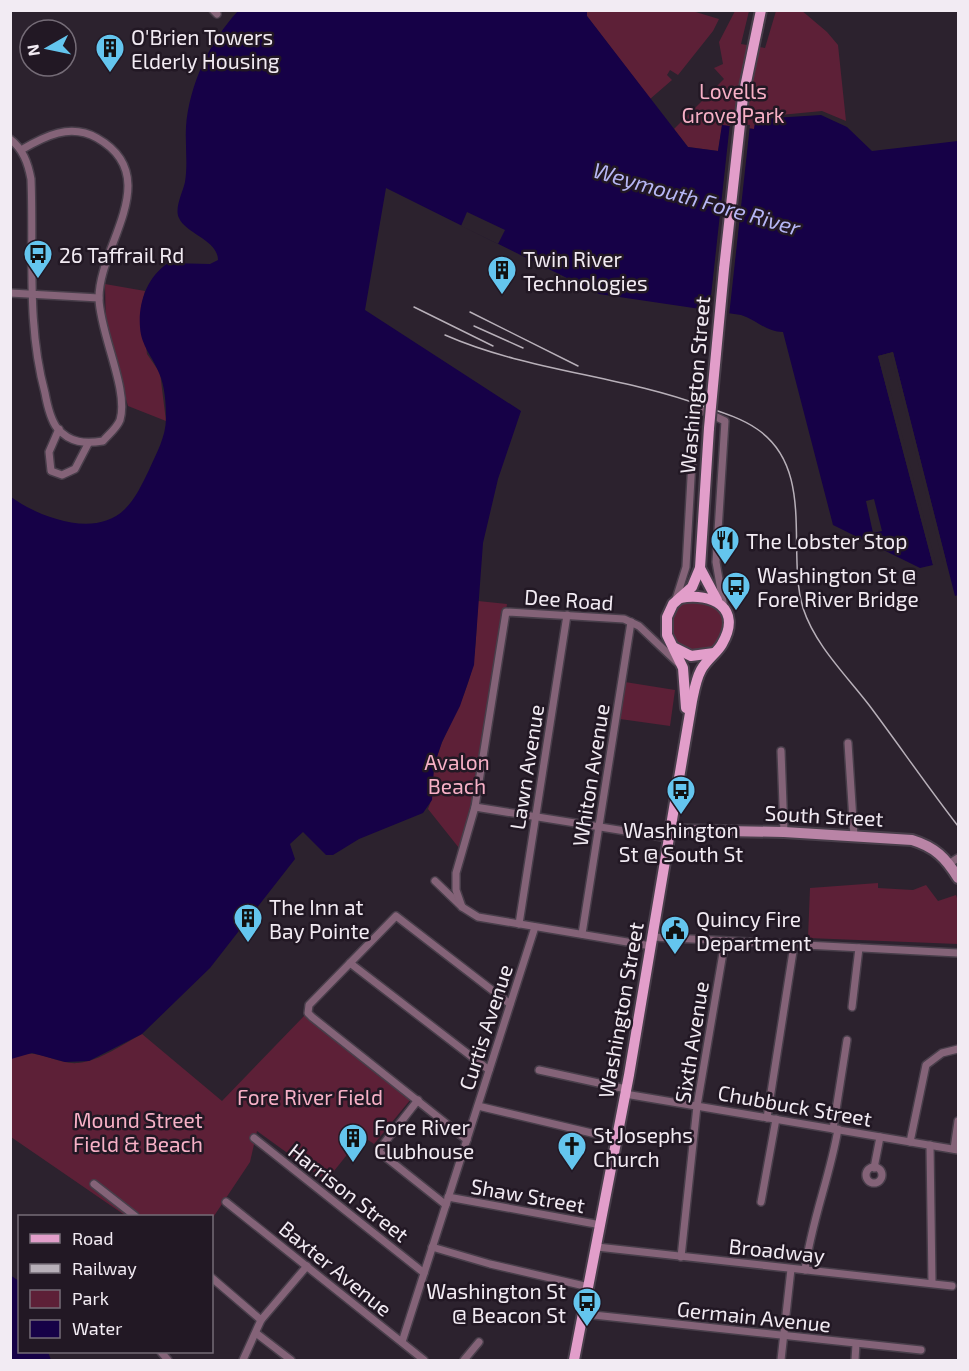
<svg xmlns="http://www.w3.org/2000/svg" width="969" height="1371" font-family="'Exo 2',sans-serif">
  <style>
    .green { fill: #5d2037 }
    .water { fill: #160147 }
    .pier { fill: #2c222e }
    .lines { fill: none; stroke-linecap: round; stroke-linejoin: round }
    .minor-casing { stroke: #483e4a; stroke-width: 10 }
    .secondary-casing { stroke: #483e4a; stroke-width: 14 }
    .primary-casing { stroke: #483e4a; stroke-width: 14 }
    .minor { stroke: #846378; stroke-width: 7 }
    .secondary { stroke: #b984a6; stroke-width: 10 }
    .primary { stroke: #e29eca; stroke-width: 10 }
    .rail { stroke: #b8b0b9; stroke-width: 1.5 }
    .primary-bridge-casing { stroke: #483e4a; stroke-width: 14; stroke-linecap: butt }
    .primary-bridge { stroke: #e29eca; stroke-width: 10 }
    .labels { text-anchor: middle; dominant-baseline: central; stroke-width: 5; stroke-linejoin: round; paint-order: stroke }
    .poi-label { font-size: 21px; fill: #f2ebf3; stroke: #221824; text-anchor: start }
    .park-label { font-size: 21px; fill: #f7b0c6; stroke: #221824 }
    .street-label { font-size: 21px; fill: #f2ebf3; stroke: #221824 }
    .water-label { font-size: 22px; font-style: italic; fill: #b7b7f5; stroke: #221824 }
  </style>
  <rect width="100%" height="100%" fill="#2c222e"/>
  <g class="green">
    <polygon points="689,10 719,19 713,31 678,75 670,70 667,75 672,80 650,99 587,16 587,11"/>
    <polygon points="801,10 827,32 838,45 846,121 822,111 760,117 756,118 754,129 722,125 718,151 688,147 674,129 724,79 714,68 723,64 719,42 735,11 749,11 741,44 765,48 776,11"/>
    <polygon points="105,284 145,291 141,308 147,354 160,373 166,421 128,406 106,331"/>
    <circle cx="697" cy="626" r="26"/>
    <path d="M 478,601 L 507,604 L 475,807 L 463,853 L 428,809 C 435,794 431,779 435,764 C 442,735 459,711 468,683 C 477,657 476,629 478,601 Z"/>
    <polygon points="625,682 675,690 670,726 620,719"/>
    <polygon points="878,883 878,888 913,890 926,885 938,901 956,895 958,901 958,944 808,938 810,888"/>
    <path d="M 305,1015 L 411,1099 L 374,1144 L 362,1136 L 326,1181 L 257,1131 L 250,1162 L 212,1219 L 212,1216 L 126,1216 L 11,1137 L 11,1059 C 34,1044 54,1065 78,1063 C 100,1061 123,1044 142,1034 L 222,1101 Z"/>
  </g>
  <g class="water">
    <path d="M 238,11 L 587,11 L 587,16 L 688,147 L 718,151 L 722,125 L 754,129 L 755,123 L 773,118 L 821,115 L 847,127 L 872,151 L 958,141 L 958,595 L 955,596 L 893,352 L 878,356 L 933,565 L 920,568 L 833,525 L 783,332 C 766,332 757,320 741,315 L 599,294 L 386,188 L 365,310 L 521,411 L 498,479 L 483,543 L 474,665 L 460,706 L 442,742 L 434,766 L 432,800 L 423,813 L 359,839 L 333,855 L 326,855 L 303,832 L 290,844 L 295,859 L 210,968 L 142,1034 L 89,1061 L 65,1062 L 32,1053 L 11,1059 L 11,497 C 39,517 95,539 125,509 C 136,498 142,484 149,470 C 156,454 166,437 166,418 C 166,404 165,386 159,373 C 153,357 141,346 140,327 C 138,303 147,277 168,263 L 210,264 L 218,260 C 218,240 186,234 179,218 C 174,208 183,192 185,182 C 188,164 185,145 186,127 C 189,85 210,41 238,11 Z"/>
    <polygon points="10,1275 19,1281 20,1352 48,1352 51,1360 11,1360"/>
  </g>
  <g class="pier">
    <polygon points="730,123 750,125 729,316 709,314"/>
    <polygon points="467,212 505,230 498,244 461,226"/>
    <polygon points="893,352 946,561 943,562 891,355 882,358 936,564 933,565 878,356"/>
    <polygon points="874,499 882,531 873,533 866,501"/>
  </g>
  <g class="lines">
    <g class="minor-casing">
      <g id="minor">
        <polyline points="213,10 217,14"/>
        <path d="M 10,139 C 23,149 28,163 31,179 C 34,251 26,323 45,393 C 47,404 51,420 57,428 C 70,443 85,444 103,441 C 108,435 117,428 120,420 C 129,390 100,334 99,299 C 98,246 166,177 97,138 C 70,123 45,136 21,150"/>
        <polyline points="10,293 99,298"/>
        <polyline points="59,429 49,452 51,471 62,475 75,469 88,444"/>
        <polyline points="676,599 686,567 695,407 725,421 716,562 724,608"/>
        <polyline points="848,743 854,836"/>
        <polyline points="781,751 784,832"/>
        <polyline points="475,807 669,838"/>
        <polyline points="950,863 958,858"/>
        <polyline points="435,881 462,907 478,917 651,946"/>
        <polyline points="462,907 456,890 456,873 475,807 506,612 624,619 639,626 677,662"/>
        <polyline points="519,924 567,615"/>
        <polyline points="582,934 631,622"/>
        <polyline points="653,937 958,953"/>
        <polyline points="350,963 489,1070"/>
        <polyline points="852,1007 859,948"/>
        <polyline points="539,1070 626,1089"/>
        <polyline points="625,1094 958,1150"/>
        <polyline points="418,1100 378,1151 446,1205"/>
        <polyline points="478,1106 617,1139"/>
        <polyline points="767,1118 794,945"/>
        <polyline points="833,1129 847,1040"/>
        <polyline points="254,1138 424,1273"/>
        <polyline points="467,1140 312,1017 308,1013 309,1005 396,916 510,1004"/>
        <polyline points="910,1142 926,1065 942,1053 958,1049"/>
        <polyline points="930,1145 932,1283"/>
        <polyline points="954,1149 958,1121"/>
        <circle cx="874" cy="1175" r="8"/>
        <polyline points="874,1168 880,1137"/>
        <polyline points="94,1184 135,1216"/>
        <polyline points="448,1197 601,1225"/>
        <polyline points="226,1202 424,1360"/>
        <polyline points="761,1202 776,1119"/>
        <polyline points="432,1247 490,1264 589,1287"/>
        <polyline points="597,1247 952,1286"/>
        <polyline points="681,1257 697,1106 725,941"/>
        <path d="M 805,1270 C 811,1222 830,1177 838,1129"/>
        <polyline points="212,1278 261,1320"/>
        <polyline points="584,1314 921,1350"/>
        <polyline points="256,1333 291,1360"/>
        <polyline points="402,1342 535,927"/>
        <polyline points="161,1352 168,1360"/>
        <polyline points="243,1360 261,1320 307,1266"/>
        <polyline points="464,1360 479,1342"/>
        <polyline points="781,1360 791,1269"/>
        <polyline points="855,1360 856,1344"/>
      </g>
    </g>
    <g class="secondary-casing">
      <path id="secondary" d="M 671,830 L 784,832 L 912,840 C 935,847 946,858 958,878"/>
    </g>
    <g class="primary-casing">
      <g id="primary">
        <polyline points="724,269 743,97 761,10"/>
        <polyline points="700,568 717,600"/>
        <polyline points="675,648 691,656 714,653"/>
        <polyline points="686,708 683,668 667,635 667,617 673,604 692,587 700,568 709,428"/>
        <path d="M 574,1360 L 629,1075 L 692,701 C 694,691 696,679 701,670 C 707,659 717,653 722,644 C 743,608 712,592 680,598"/>
      </g>
    </g>
    <use href="#minor" class="minor"/>
    <use href="#secondary" class="secondary"/>
    <use href="#primary" class="primary"/>
    <g class="rail">
      <polyline points="414,307 493,346"/>
      <polyline points="470,312 578,366"/>
      <polyline points="474,326 523,348"/>
      <path d="M 445,335 C 527,371 619,375 703,406 C 721,412 741,418 757,429 C 816,469 786,552 803,608 C 815,645 846,675 869,705 C 899,745 927,786 958,826"/>
    </g>
    <g class="primary-bridge-casing">
      <polyline id="primary-bridge" points="709,428 724,269"/>
    </g>
    <use href="#primary-bridge" class="primary-bridge"/>
  </g>
  <defs>
    <g id="building-pin" transform="scale(1.5)"><path d="M0 17L-7.5 6A9.5 9.5 0 1 1 7.5 6Z" fill="#64c5ee" stroke="#221824"/><path d="M-4-6H4V6H1V3H-1V6H-4ZM-2.5-4.3h1.7v1.8h-1.7ZM.8-4.3h1.7v1.8H.8ZM-2.5-1h1.7V.8h-1.7ZM.8-1h1.7V.8H.8Z" fill="#111"/></g>
    <g id="bus-pin" transform="scale(1.5)"><path d="M0 17L-7.5 6A9.5 9.5 0 1 1 7.5 6Z" fill="#64c5ee" stroke="#221824"/><path d="M-5-6H5V4H4V6H2V4H-2V6H-4V4H-5ZM-3.5-4V0h7V-4ZM-3.5 1.2v1.5H-2V1.2ZM2 1.2v1.5H3.5V1.2Z" fill="#111"/></g>
    <g id="restaurant-pin" transform="scale(1.5)"><path d="M0 17L-7.5 6A9.5 9.5 0 1 1 7.5 6Z" fill="#64c5ee" stroke="#221824"/><path d="M-5-6h1v4h1v-4h1v4h1v-4h1v5L-1.5 .5V6h-2V.5L-5-1ZM5-6V6H3V1.5H1.5Q1.5-4 5-6Z" fill="#111"/></g>
    <g id="civic-pin" transform="scale(1.5)"><path d="M0 17L-7.5 6A9.5 9.5 0 1 1 7.5 6Z" fill="#64c5ee" stroke="#221824"/><path d="M-.6-6.5H3V-4.5H.6V-3L4-1V1h2V6H-6V1h2V-1L-.6-3ZM-1.2 2.5V6h2.4V2.5Z" fill="#111"/></g>
    <g id="church-pin" transform="scale(1.5)"><path d="M0 17L-7.5 6A9.5 9.5 0 1 1 7.5 6Z" fill="#64c5ee" stroke="#221824"/><path d="M-1.2-6h2.4v3.5h3.3v2.4h-3.3V6h-2.4V-.1h-3.3v-2.4h3.3Z" fill="#111"/></g>
  </defs>
  <g fill-rule="evenodd">
    <use href="#building-pin" x="110" y="48"/>
    <use href="#bus-pin" x="38" y="254"/>
    <use href="#building-pin" x="502" y="270"/>
    <use href="#restaurant-pin" x="725" y="540"/>
    <use href="#bus-pin" x="736" y="586"/>
    <use href="#bus-pin" x="681" y="790"/>
    <use href="#building-pin" x="248" y="918"/>
    <use href="#civic-pin" x="675" y="930"/>
    <use href="#building-pin" x="353" y="1138"/>
    <use href="#church-pin" x="572" y="1146"/>
    <use href="#bus-pin" x="587" y="1302"/>
  </g>
  <g class="labels">
    <g class="poi-label">
      <text x="131" y="36">O'Brien Towers<tspan x="131" dy="24">Elderly Housing</tspan></text>
      <text x="59" y="254">26 Taffrail Rd</text>
      <text x="523" y="258">Twin River<tspan x="523" dy="24">Technologies</tspan></text>
      <text x="746" y="540">The Lobster Stop</text>
      <text x="757" y="574">Washington St @<tspan x="757" dy="24">Fore River Bridge</tspan></text>
      <text x="681" y="829" text-anchor="middle">Washington<tspan x="681" dy="24">St @ South St</tspan></text>
      <text x="269" y="906">The Inn at<tspan x="269" dy="24">Bay Pointe</tspan></text>
      <text x="696" y="918">Quincy Fire<tspan x="696" dy="24">Department</tspan></text>
      <text x="374" y="1126">Fore River<tspan x="374" dy="24">Clubhouse</tspan></text>
      <text x="593" y="1134">St Josephs<tspan x="593" dy="24">Church</tspan></text>
      <text x="566" y="1290" text-anchor="end">Washington St<tspan x="566" dy="24">@ Beacon St</tspan></text>
    </g>
    <g class="park-label">
      <text x="733" y="90">Lovells<tspan x="733" dy="24">Grove Park</tspan></text>
      <text x="457" y="761">Avalon<tspan x="457" dy="24">Beach</tspan></text>
      <text x="310" y="1096">Fore River Field</text>
      <text x="138" y="1119">Mound Street<tspan x="138" dy="24">Field &amp; Beach</tspan></text>
    </g>
    <g class="street-label">
      <text transform="translate(694 385) rotate(-85)">Washington Street</text>
      <text transform="translate(569 599) rotate(4)">Dee Road</text>
      <text transform="translate(526 767) rotate(-81)">Lawn Avenue</text>
      <text transform="translate(590 775) rotate(-81)">Whiton Avenue</text>
      <text transform="translate(824 815) rotate(3)">South Street</text>
      <text transform="translate(620 1010) rotate(-80)">Washington Street</text>
      <text transform="translate(485 1027) rotate(-72)">Curtis Avenue</text>
      <text transform="translate(691 1042) rotate(-81)">Sixth Avenue</text>
      <text transform="translate(795 1105) rotate(10)">Chubbuck Street</text>
      <text transform="translate(349 1192) rotate(38)">Harrison Street</text>
      <text transform="translate(528 1195) rotate(10)">Shaw Street</text>
      <text transform="translate(777 1250) rotate(6)">Broadway</text>
      <text transform="translate(336 1268) rotate(39)">Baxter Avenue</text>
      <text transform="translate(754 1316) rotate(6)">Germain Avenue</text>
    </g>
    <g class="water-label">
      <text transform="translate(697 198) rotate(16)">Weymouth Fore River</text>
    </g>
  </g>
  <rect width="969" height="1371" fill="none" stroke="#f2ebf3" stroke-width="24"/>
  <rect x="18" y="1215" width="195" height="138" fill="#221824" stroke="#756c77" stroke-width="1.5"/>
  <rect x="30" y="1234" width="30" height="9" fill="#e29eca" stroke="#756c77" stroke-width="1.5"/>
  <text x="72" y="1245" font-size="18" fill="#f2ebf3">Road</text>
  <rect x="30" y="1264" width="30" height="9" fill="#b8b0b9" stroke="#756c77" stroke-width="1.5"/>
  <text x="72" y="1275" font-size="18" fill="#f2ebf3">Railway</text>
  <rect x="30" y="1290" width="30" height="18" fill="#5d2037" stroke="#756c77" stroke-width="1.5"/>
  <text x="72" y="1305" font-size="18" fill="#f2ebf3">Park</text>
  <rect x="30" y="1320" width="30" height="18" fill="#160147" stroke="#756c77" stroke-width="1.5"/>
  <text x="72" y="1335" font-size="18" fill="#f2ebf3">Water</text>
  <g transform="translate(48 48) rotate(261)"><circle r="28" fill="#221824" stroke="#756c77" stroke-width="1.5"/>
  <path d="M0-4.5L10 22L0 15L-10 22Z" fill="#64c5ee"/>
  <text y="-9" font-size="16" font-weight="bold" text-anchor="middle" fill="#f2ebf3">N</text>
  </g>
</svg>
